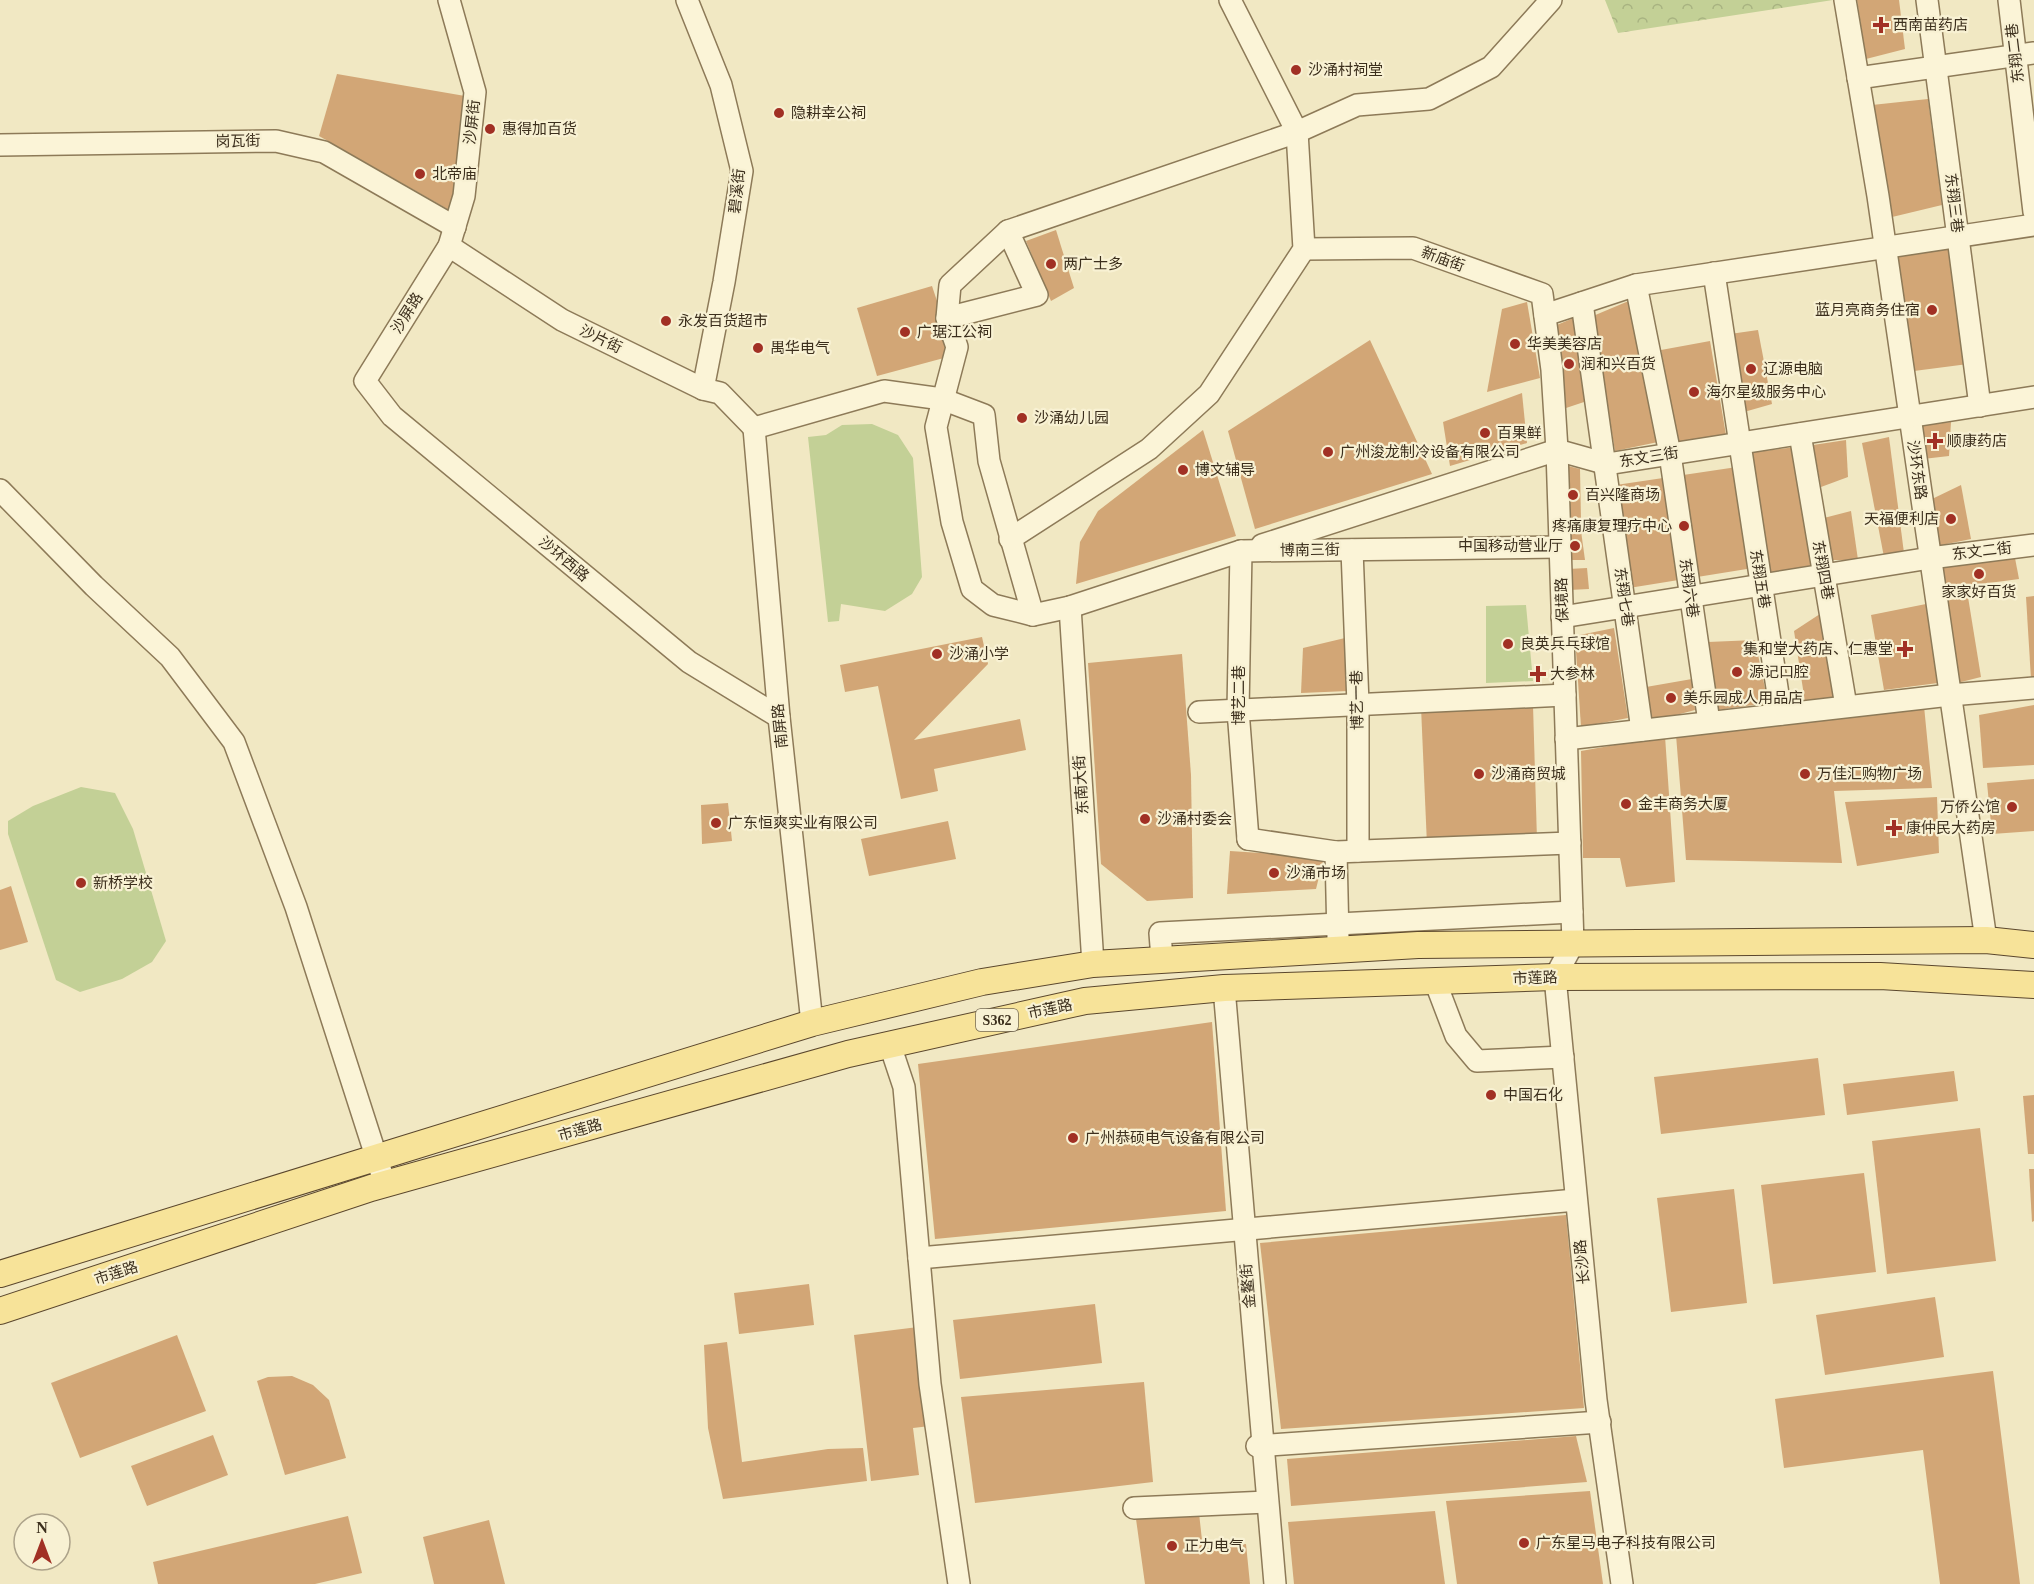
<svg xmlns="http://www.w3.org/2000/svg" width="2034" height="1584" font-family="'Times New Roman','Noto Sans SC',serif">
  <style>
    .forest { fill: url(#forest-crowns) }
    .pitch { fill: #c3d096 }
    .building { fill: #d2a676 }
    .lines { fill: none; stroke-linecap: round; stroke-linejoin: round }
    .minor-casing { stroke: #8d7a58; stroke-width: 24 }
    .major-casing { stroke: #5b472d; stroke-width: 28 }
    .minor { stroke: #fbf4d7; stroke-width: 21 }
    .major { stroke: #f7e399; stroke-width: 26 }
    .poi-dot { fill: #a13024; stroke: #f8f1d3; stroke-width: 2 }
    .labels { text-anchor: middle; dominant-baseline: central; stroke-width: 4.5; stroke-linejoin: round; paint-order: stroke }
    .shield { fill: #f8f1d3; stroke: #746954; stroke-width: 1.5 }
    .shield-label { font-size: 14px; font-weight: bold; fill: #3c2f1d }
    .poi-label { font-size: 15px; fill: #3c2f1d; stroke: #f8f1d3; text-anchor: start }
    .street-label { font-size: 15px; fill: #3c2f1d; stroke: #f8f1d3 }
  </style>
  <defs>
    <pattern id="forest-crowns" width="20" height="18" patternUnits="userSpaceOnUse" patternTransform="scale(1.5)"><rect width="20" height="18" fill="#c3d096"/><path d="M2 6a3 3 0 1 1 6 0M12 15a3 3 0 1 1 6 0" fill="none" stroke="#a8b381"/></pattern>
  </defs>
  <rect width="100%" height="100%" fill="#f1e8c3"/>
  <polygon class="forest" points="1605,0 1833,0 1618,33"/>
  <g class="pitch">
    <polygon points="872,424 898,435 913,458 922,577 912,594 885,611 841,604 839,621 828,622 808,437 826,435 842,425"/>
    <polygon points="1526,605 1533,681 1486,683 1486,606"/>
    <polygon points="81,787 115,793 133,829 166,941 152,962 122,979 80,992 56,980 8,834 8,821 33,806"/>
  </g>
  <g class="building">
    <polygon points="1857,0 1899,0 1905,49 1866,59"/>
    <polygon points="337,74 465,96 451,211 319,136"/>
    <polygon points="1928,99 1942,205 1888,218 1872,105"/>
    <polygon points="1056,230 1074,288 1051,301 1026,241"/>
    <polygon points="1953,246 1968,364 1914,371 1894,256"/>
    <polygon points="932,286 955,355 877,376 857,308"/>
    <polygon points="1631,300 1658,442 1615,451 1593,316"/>
    <polygon points="1527,302 1540,378 1487,392 1502,309"/>
    <polygon points="1576,317 1587,401 1563,409 1552,327"/>
    <polygon points="1758,330 1772,404 1744,412 1730,334"/>
    <polygon points="1370,340 1432,474 1255,529 1228,431"/>
    <polygon points="1710,341 1726,435 1678,443 1661,350"/>
    <polygon points="1522,393 1527,443 1450,466 1443,422"/>
    <polygon points="1951,422 1949,456 1923,459 1917,426"/>
    <polygon points="1203,430 1236,536 1076,584 1080,542 1098,511"/>
    <polygon points="1889,437 1904,553 1884,557 1862,443"/>
    <polygon points="1846,440 1848,477 1821,487 1813,445"/>
    <polygon points="1795,447 1814,568 1771,575 1748,453"/>
    <polygon points="1564,465 1580,469 1581,520 1566,521"/>
    <polygon points="1737,467 1753,568 1629,588 1616,485"/>
    <polygon points="1961,485 1971,539 1937,546 1932,499"/>
    <polygon points="1851,511 1858,560 1830,560 1820,519"/>
    <polygon points="1581,531 1585,560 1566,560 1566,532"/>
    <polygon points="2015,558 2019,579 1944,589 1939,568"/>
    <polygon points="1587,568 1589,589 1569,590 1568,569"/>
    <polygon points="2034,596 2034,679 2031,679 2026,597"/>
    <polygon points="1968,597 1981,677 1957,683 1945,601"/>
    <polygon points="1926,604 1938,683 1884,690 1871,615"/>
    <polygon points="1823,612 1836,700 1805,702 1794,631"/>
    <polygon points="1614,628 1628,718 1581,727 1575,636"/>
    <polygon points="982,637 988,664 914,740 1020,719 1026,750 934,769 938,791 901,799 878,686 845,692 840,665"/>
    <polygon points="1345,638 1348,691 1301,693 1303,648"/>
    <polygon points="1755,640 1768,703 1717,710 1708,642"/>
    <polygon points="1182,654 1191,775 1193,898 1147,901 1101,864 1088,663"/>
    <polygon points="1692,679 1695,710 1650,722 1646,687"/>
    <polygon points="1533,705 1537,840 1427,845 1421,707"/>
    <polygon points="2034,705 2034,765 1983,768 1979,715"/>
    <polygon points="1924,706 1932,788 1834,791 1842,863 1686,860 1676,735"/>
    <polygon points="1665,736 1675,882 1626,887 1620,858 1583,858 1581,751"/>
    <polygon points="2034,779 2034,831 1992,834 1987,783"/>
    <polygon points="1937,797 1939,853 1857,866 1845,802"/>
    <polygon points="728,803 732,841 702,844 701,805"/>
    <polygon points="948,821 956,859 869,876 861,839"/>
    <polygon points="1230,851 1324,857 1316,889 1227,894"/>
    <polygon points="11,886 28,942 0,950 0,890"/>
    <polygon points="1212,1022 1226,1211 935,1239 918,1064"/>
    <polygon points="1818,1058 1825,1115 1661,1134 1654,1077"/>
    <polygon points="1954,1071 1958,1101 1847,1115 1843,1084"/>
    <polygon points="2034,1095 2034,1154 2028,1154 2023,1096"/>
    <polygon points="1980,1128 1996,1261 1887,1274 1872,1141"/>
    <polygon points="2029,1169 2034,1169 2034,1221 2032,1222"/>
    <polygon points="1864,1173 1876,1272 1773,1284 1761,1185"/>
    <polygon points="1734,1189 1747,1303 1671,1312 1657,1198"/>
    <polygon points="1566,1215 1584,1408 1281,1429 1260,1243"/>
    <polygon points="809,1284 814,1325 739,1334 734,1293"/>
    <polygon points="1935,1297 1944,1357 1825,1375 1816,1315"/>
    <polygon points="1095,1304 1102,1363 960,1379 953,1320"/>
    <polygon points="918,1327 930,1426 913,1428 919,1475 871,1481 854,1335"/>
    <polygon points="177,1335 206,1411 80,1458 51,1383"/>
    <polygon points="727,1342 742,1462 828,1449 863,1448 867,1481 723,1499 708,1428 704,1345"/>
    <polygon points="1993,1371 2020,1584 1940,1584 1923,1450 1784,1468 1775,1399"/>
    <polygon points="292,1376 313,1385 329,1400 346,1458 285,1475 257,1381 268,1377"/>
    <polygon points="1144,1382 1153,1482 975,1503 961,1397"/>
    <polygon points="213,1435 228,1475 147,1506 131,1466"/>
    <polygon points="1576,1436 1587,1482 1291,1506 1287,1459"/>
    <polygon points="1590,1491 1603,1584 1457,1584 1446,1501"/>
    <polygon points="1435,1511 1445,1584 1294,1584 1288,1522"/>
    <polygon points="1199,1513 1203,1549 1246,1544 1250,1584 1145,1584 1136,1519"/>
    <polygon points="348,1516 362,1573 315,1584 158,1584 153,1562"/>
    <polygon points="489,1520 505,1584 434,1584 423,1537"/>
  </g>
  <g class="lines">
    <g class="minor-casing">
      <g id="minor">
        <polyline points="449,0 475,92 464,196 449,246 365,381 392,416 689,662 779,717"/>
        <polyline points="687,0 721,85 742,171 724,282 703,389"/>
        <polyline points="1551,0 1491,67 1429,99 1357,105 1297,132 1008,231 950,285 947,318 957,347 936,427 952,522 972,589 993,605 1033,615 1070,607 1241,551 1560,547"/>
        <polyline points="1845,0 1878,196 1986,940"/>
        <polyline points="1927,0 1980,406"/>
        <polyline points="2009,0 2034,212"/>
        <polyline points="1858,78 2034,53"/>
        <polyline points="0,145 276,141 324,152 455,227"/>
        <polyline points="449,246 562,320 703,389 720,393 754,428"/>
        <polyline points="1304,249 1413,248 1542,294 1552,370 1557,450 1573,944 1555,977 1596,1400 1622,1584"/>
        <polyline points="1714,273 1781,714"/>
        <polyline points="1636,285 1670,454 1709,722"/>
        <polyline points="1582,303 1642,730"/>
        <polyline points="1545,315 1636,285 2034,225"/>
        <polyline points="947,318 1037,295 1008,231"/>
        <polyline points="754,428 779,717 812,1023"/>
        <polyline points="754,428 884,391 942,399 984,415 989,461 1033,615"/>
        <polyline points="1800,434 1846,706"/>
        <polyline points="0,490 94,586 170,657 234,742 296,907 385,1184"/>
        <polyline points="1010,539 1149,449 1209,394 1304,249 1297,132 1230,0"/>
        <polyline points="1262,545 1557,450 1607,464 2034,397"/>
        <polyline points="1352,550 1358,704 1358,851"/>
        <polyline points="1241,551 1238,710 1248,839"/>
        <polyline points="1070,607 1093,964"/>
        <polyline points="1562,617 1930,558 2034,545"/>
        <polyline points="1199,712 1565,695"/>
        <polyline points="1566,739 1950,695 2034,688"/>
        <polyline points="1248,839 1336,852 1570,843"/>
        <polyline points="1336,852 1338,938"/>
        <polyline points="1162,959 1160,933 1572,912"/>
        <polyline points="1435,981 1456,1036 1477,1061 1563,1057"/>
        <polyline points="1224,988 1275,1584"/>
        <polyline points="890,1045 904,1087 930,1384 959,1584"/>
        <polyline points="919,1258 1576,1200"/>
        <polyline points="1257,1446 1600,1422"/>
        <polyline points="1134,1508 1267,1502"/>
      </g>
    </g>
    <g class="major-casing">
      <g id="major">
        <polyline points="0,1274 812,1023 982,982 1093,964 1418,945 1986,940 2034,945"/>
        <polyline points="0,1311 371,1188 848,1054 1085,1001 1224,988 1555,977 1880,976 2034,985"/>
      </g>
    </g>
    <use href="#minor" class="minor"/>
    <use href="#major" class="major"/>
  </g>
  <g class="poi-dot">
    <path d="M1878 16h6v6h6v6h-6v6h-6v-6h-6v-6h6z"/>
    <circle cx="1296" cy="70" r="6"/>
    <circle cx="779" cy="113" r="6"/>
    <circle cx="490" cy="129" r="6"/>
    <circle cx="420" cy="174" r="6"/>
    <circle cx="1051" cy="264" r="6"/>
    <circle cx="1932" cy="310" r="6"/>
    <circle cx="666" cy="321" r="6"/>
    <circle cx="905" cy="332" r="6"/>
    <circle cx="1515" cy="344" r="6"/>
    <circle cx="758" cy="348" r="6"/>
    <circle cx="1569" cy="364" r="6"/>
    <circle cx="1751" cy="369" r="6"/>
    <circle cx="1694" cy="392" r="6"/>
    <circle cx="1022" cy="418" r="6"/>
    <circle cx="1485" cy="433" r="6"/>
    <path d="M1932 432h6v6h6v6h-6v6h-6v-6h-6v-6h6z"/>
    <circle cx="1328" cy="452" r="6"/>
    <circle cx="1183" cy="470" r="6"/>
    <circle cx="1573" cy="495" r="6"/>
    <circle cx="1951" cy="519" r="6"/>
    <circle cx="1684" cy="526" r="6"/>
    <circle cx="1575" cy="546" r="6"/>
    <circle cx="1979" cy="574" r="6"/>
    <circle cx="1508" cy="644" r="6"/>
    <path d="M1902 640h6v6h6v6h-6v6h-6v-6h-6v-6h6z"/>
    <circle cx="937" cy="654" r="6"/>
    <circle cx="1737" cy="672" r="6"/>
    <path d="M1535 665h6v6h6v6h-6v6h-6v-6h-6v-6h6z"/>
    <circle cx="1671" cy="698" r="6"/>
    <circle cx="1479" cy="774" r="6"/>
    <circle cx="1805" cy="774" r="6"/>
    <circle cx="1626" cy="804" r="6"/>
    <circle cx="2012" cy="807" r="6"/>
    <circle cx="1145" cy="819" r="6"/>
    <circle cx="716" cy="823" r="6"/>
    <path d="M1891 819h6v6h6v6h-6v6h-6v-6h-6v-6h6z"/>
    <circle cx="1274" cy="873" r="6"/>
    <circle cx="81" cy="883" r="6"/>
    <circle cx="1491" cy="1095" r="6"/>
    <circle cx="1073" cy="1138" r="6"/>
    <circle cx="1524" cy="1543" r="6"/>
    <circle cx="1172" cy="1546" r="6"/>
  </g>
  <g class="labels">
    <rect class="shield" x="976" y="1009" width="42" height="22" rx="4.5"/>
    <g class="shield-label">
      <text x="997" y="1020">S362</text>
    </g>
    <g class="poi-label">
      <text x="1893" y="25">西南苗药店</text>
      <text x="1308" y="70">沙涌村祠堂</text>
      <text x="791" y="113">隐耕幸公祠</text>
      <text x="502" y="129">惠得加百货</text>
      <text x="432" y="174">北帝庙</text>
      <text x="1063" y="264">两广士多</text>
      <text x="1920" y="310" text-anchor="end">蓝月亮商务住宿</text>
      <text x="678" y="321">永发百货超市</text>
      <text x="917" y="332">广琚江公祠</text>
      <text x="1527" y="344">华美美容店</text>
      <text x="770" y="348">禺华电气</text>
      <text x="1581" y="364">润和兴百货</text>
      <text x="1763" y="369">辽源电脑</text>
      <text x="1706" y="392">海尔星级服务中心</text>
      <text x="1034" y="418">沙涌幼儿园</text>
      <text x="1497" y="433">百果鲜</text>
      <text x="1947" y="441">顺康药店</text>
      <text x="1340" y="452">广州浚龙制冷设备有限公司</text>
      <text x="1195" y="470">博文辅导</text>
      <text x="1585" y="495">百兴隆商场</text>
      <text x="1939" y="519" text-anchor="end">天福便利店</text>
      <text x="1672" y="526" text-anchor="end">疼痛康复理疗中心</text>
      <text x="1563" y="546" text-anchor="end">中国移动营业厅</text>
      <text x="1979" y="592" text-anchor="middle">家家好百货</text>
      <text x="1520" y="644">良英兵乓球馆</text>
      <text x="1893" y="649" text-anchor="end">集和堂大药店、仁惠堂</text>
      <text x="949" y="654">沙涌小学</text>
      <text x="1749" y="672">源记口腔</text>
      <text x="1550" y="674">大参林</text>
      <text x="1683" y="698">美乐园成人用品店</text>
      <text x="1491" y="774">沙涌商贸城</text>
      <text x="1817" y="774">万佳汇购物广场</text>
      <text x="1638" y="804">金丰商务大厦</text>
      <text x="2000" y="807" text-anchor="end">万侨公馆</text>
      <text x="1157" y="819">沙涌村委会</text>
      <text x="728" y="823">广东恒爽实业有限公司</text>
      <text x="1906" y="828">康仲民大药房</text>
      <text x="1286" y="873">沙涌市场</text>
      <text x="93" y="883">新桥学校</text>
      <text x="1503" y="1095">中国石化</text>
      <text x="1085" y="1138">广州恭硕电气设备有限公司</text>
      <text x="1536" y="1543">广东星马电子科技有限公司</text>
      <text x="1184" y="1546">正力电气</text>
    </g>
    <g class="street-label">
      <text transform="translate(2015 53) rotate(-97)">东翔二巷</text>
      <text transform="translate(472 122) rotate(-84)">沙屏街</text>
      <text transform="translate(238 141) rotate(-1)">岗瓦街</text>
      <text transform="translate(737 191) rotate(-84)">碧溪街</text>
      <text transform="translate(1954 203) rotate(83)">东翔三巷</text>
      <text transform="translate(1443 259) rotate(20)">新庙街</text>
      <text transform="translate(407 313) rotate(-58)">沙屏路</text>
      <text transform="translate(601 339) rotate(26)">沙片街</text>
      <text transform="translate(1649 457) rotate(-9)">东文三街</text>
      <text transform="translate(1917 470) rotate(82)">沙环东路</text>
      <text transform="translate(1310 550) rotate(-1)">博南三街</text>
      <text transform="translate(1982 551) rotate(-7)">东文二街</text>
      <text transform="translate(564 559) rotate(40)">沙环西路</text>
      <text transform="translate(1823 570) rotate(80)">东翔四巷</text>
      <text transform="translate(1760 579) rotate(81)">东翔五巷</text>
      <text transform="translate(1689 588) rotate(82)">东翔六巷</text>
      <text transform="translate(1624 597) rotate(82)">东翔七巷</text>
      <text transform="translate(1562 600) rotate(-92)">保境路</text>
      <text transform="translate(1239 695) rotate(-90)">博艺二巷</text>
      <text transform="translate(1357 700) rotate(-91)">博艺一巷</text>
      <text transform="translate(780 726) rotate(-96)">南屏路</text>
      <text transform="translate(1081 785) rotate(-94)">东南大街</text>
      <text transform="translate(1535 978) rotate(-2)">市莲路</text>
      <text transform="translate(1050 1009) rotate(-12)">市莲路</text>
      <text transform="translate(580 1130) rotate(-16)">市莲路</text>
      <text transform="translate(1582 1262) rotate(-95)">长沙路</text>
      <text transform="translate(116 1273) rotate(-18)">市莲路</text>
      <text transform="translate(1248 1286) rotate(-95)">金鳌街</text>
    </g>
  </g>
  <g transform="translate(42 1542)"><circle r="28" fill="#f8f1d3" stroke="#ada38a" stroke-width="1.5"/>
  <path d="M0-4.5L10 22L0 15L-10 22Z" fill="#a13024"/>
  <text y="-9" font-size="16" font-weight="bold" text-anchor="middle" fill="#3c2f1d">N</text>
  </g>
</svg>
